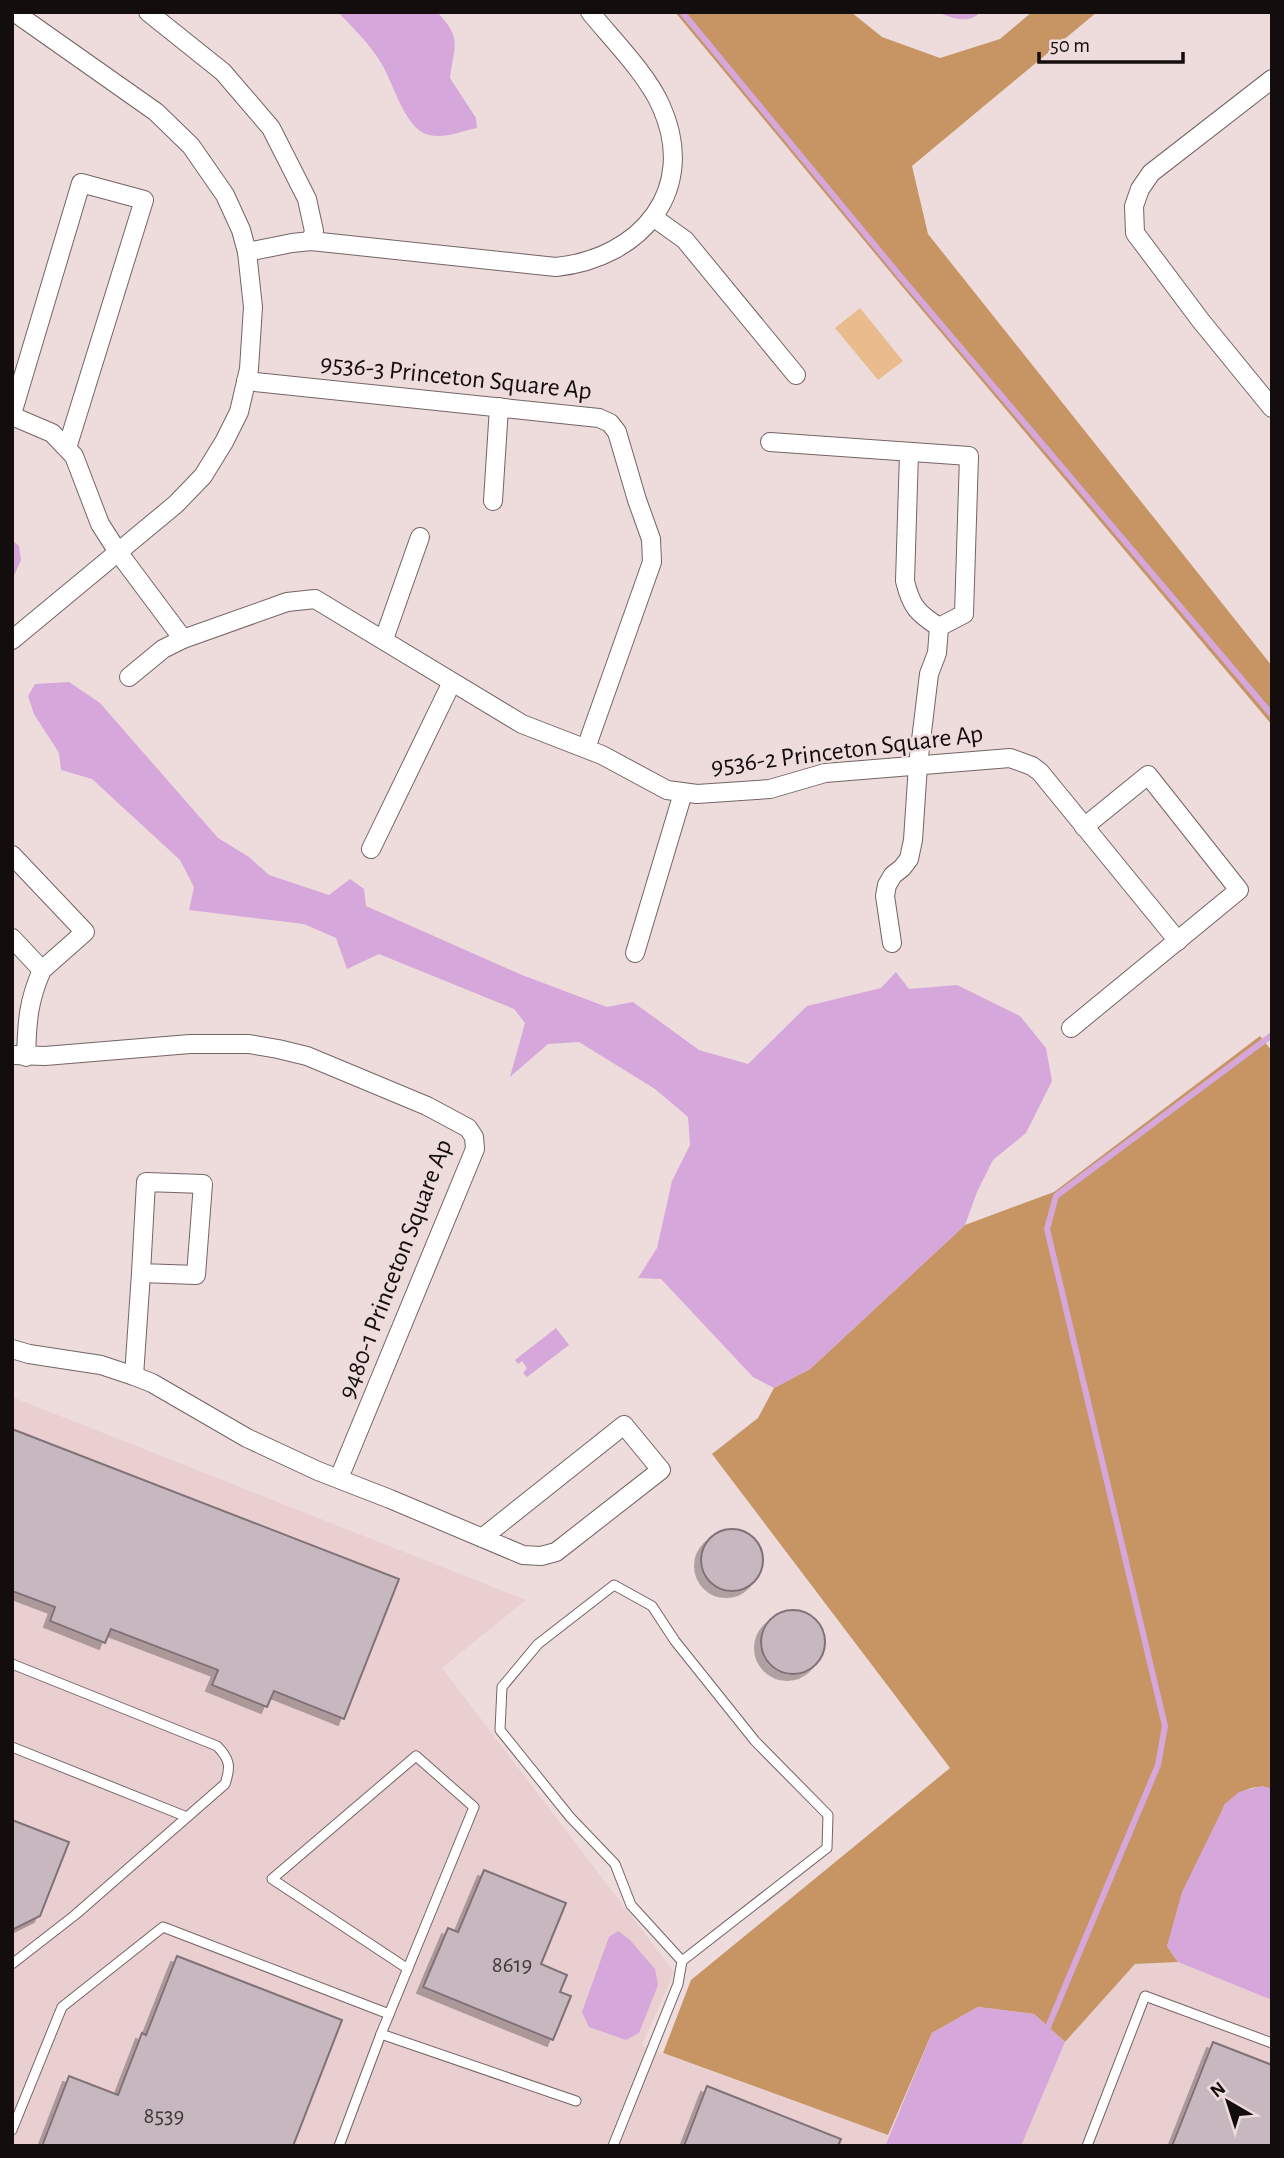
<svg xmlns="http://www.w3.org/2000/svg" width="1284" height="2158" font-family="'Alegreya Sans',sans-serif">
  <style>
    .built { fill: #eacfd0 }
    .green { fill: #eabb8d }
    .forest { fill: #c69563 }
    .water { fill: #d6a7db }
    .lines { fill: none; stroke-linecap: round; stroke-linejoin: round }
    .stream { stroke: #d6a7db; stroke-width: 6 }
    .building { fill: #c7b7be; stroke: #7f7177; stroke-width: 2; filter: url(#shadow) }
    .service-casing { stroke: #746465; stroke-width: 11 }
    .minor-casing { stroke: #746465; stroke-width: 20 }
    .service { stroke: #fff; stroke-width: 9 }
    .minor { stroke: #fff; stroke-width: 18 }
    .labels { text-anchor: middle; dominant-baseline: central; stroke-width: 5; stroke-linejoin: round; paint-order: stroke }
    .number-label { font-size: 23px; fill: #403839 }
    .street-label { font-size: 26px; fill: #130d0d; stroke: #eedcdd }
  </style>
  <defs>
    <filter id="shadow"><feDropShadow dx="-6" dy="6" stdDeviation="0" flood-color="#0004"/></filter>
  </defs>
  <rect width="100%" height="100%" fill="#eedcdd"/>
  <g class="built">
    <polygon points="12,1397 526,1600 442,1668 674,1972 642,2046 888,2135 885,2146 12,2146"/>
    <polygon points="1178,1962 1272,2000 1272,2146 1021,2146 1065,2042 1135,1964"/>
  </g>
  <polygon class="green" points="860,308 903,361 878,380 835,328"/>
  <g class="forest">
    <polygon points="675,12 851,12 882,37 940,58 1000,39 1032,12 1097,12 912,166 928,234 1272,666 1272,725 901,285"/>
    <path d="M 1260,1036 L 1272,1051 L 1272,1789 C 1253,1782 1239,1793 1225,1804 L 1167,1946 L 1178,1962 L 1135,1964 L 1065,2042 L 1034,2014 L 978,2007 L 932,2033 L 888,2135 L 663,2053 L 691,1980 L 950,1768 L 712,1454 L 758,1418 L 774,1388 L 810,1369 L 965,1225 L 1054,1192 Z"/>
  </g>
  <g class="water">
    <path d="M 338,12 L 437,12 C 463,39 454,46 450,78 L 476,118 L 477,128 C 462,131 444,139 429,135 C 404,129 393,81 381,63 C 370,44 353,28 338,12 Z"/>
    <path d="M 937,12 L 981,12 C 967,25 953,18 937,12 Z"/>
    <polygon points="12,540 19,546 21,560 12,580"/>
    <polygon points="69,682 100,703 218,838 249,857 269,875 329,895 350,879 364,889 366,906 522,975 607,1007 633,1002 699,1050 748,1064 807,1006 881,988 896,972 909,989 957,985 1020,1016 1046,1048 1052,1081 1026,1133 993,1160 977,1192 965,1225 810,1369 774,1388 753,1377 661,1279 638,1278 657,1248 672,1181 690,1145 688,1117 655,1089 579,1042 548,1044 510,1077 525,1023 514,1009 379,954 347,969 336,938 304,924 189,910 194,887 180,860 92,779 61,770 59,753 34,714 28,696 35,684"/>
    <polygon points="556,1328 569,1345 527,1377 523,1373 527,1368 522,1361 518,1364 515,1360"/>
    <polygon points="1262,1786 1272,1789 1272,2000 1178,1962 1167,1946 1182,1892 1225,1804 1239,1792"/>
    <polygon points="618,1931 630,1940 655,1969 658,1985 639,2033 626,2040 589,2027 582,2012 609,1937"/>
    <polygon points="978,2007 1034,2014 1065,2042 1021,2146 885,2146 932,2033"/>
  </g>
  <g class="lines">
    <g class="stream">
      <polyline points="682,12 905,282 1272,715"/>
      <polyline points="1048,2027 1158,1765 1165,1726 1047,1229 1056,1196 1272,1035"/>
    </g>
  </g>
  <g class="building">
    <polygon points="12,1429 399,1579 344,1719 274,1691 267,1707 212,1685 218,1670 111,1629 105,1643 50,1621 55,1607 12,1591"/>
    <circle cx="732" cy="1560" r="31"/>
    <circle cx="793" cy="1642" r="32"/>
    <polygon points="12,1820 69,1842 40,1916 12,1930"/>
    <polygon points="484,1870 566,1903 541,1964 567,1975 560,1992 571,1996 553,2040 423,1987 448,1928 458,1932"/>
    <polygon points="177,1956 342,2020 293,2146 42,2146 69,2076 118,2095 142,2033 146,2035"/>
    <polygon points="1213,2042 1272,2065 1272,2146 1172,2146"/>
    <polygon points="707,2086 841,2139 838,2146 684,2146"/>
  </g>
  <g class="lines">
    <g class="service-casing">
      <g id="service">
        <path d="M 12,1664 L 217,1746 C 230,1759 231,1767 225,1784 L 75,1915 L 12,1964"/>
        <polyline points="12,1747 187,1817"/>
        <polyline points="381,2034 474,1807 416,1756 272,1879 408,1969"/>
        <polyline points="12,2130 62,2007 163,1927 389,2014"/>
        <polyline points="339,2146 381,2034 576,2101"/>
        <polyline points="613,2146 678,1984 682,1961 827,1848 828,1815 755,1741 675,1641 652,1606 614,1585 538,1644 502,1687 500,1730 570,1817 615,1864 631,1905 682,1961"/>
        <polyline points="1087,2146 1145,1996 1272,2043"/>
      </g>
    </g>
    <g class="minor-casing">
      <g id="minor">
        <polyline points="148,12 223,72 271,128 307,199 314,231 311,241"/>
        <polyline points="1272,79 1151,173 1140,189 1134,206 1135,233 1201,321 1272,408"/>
        <polyline points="653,217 685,240 796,375"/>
        <path d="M 247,252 L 292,243 L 311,241 L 556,267 C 641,258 699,190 661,106 C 647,74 612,39 590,12"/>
        <polyline points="246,381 599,418 610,423 617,432 637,500 651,539 652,562 586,748"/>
        <polyline points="12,414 81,183 144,200 67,448"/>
        <polyline points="12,416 52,433 74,456 100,524 118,552 183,639"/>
        <polyline points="770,442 969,456 964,614 939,627"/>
        <path d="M 909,453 L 905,581 C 911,606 917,613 939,627"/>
        <polyline points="493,501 499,407"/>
        <polyline points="384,639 420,537"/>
        <polyline points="12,640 176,504 203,476 224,442 239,412 249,369 253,307 247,252 241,230 225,195 191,146 156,112 14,12"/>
        <polyline points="129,677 163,649 183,639 287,602 315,599 522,724 602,755 667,790 697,794 770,789 825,773 1010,758 1032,766 1040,772 1178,941"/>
        <polyline points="371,849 452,682"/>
        <polyline points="12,855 85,932 42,970 12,938"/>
        <polyline points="892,943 885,896 887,885 893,875 902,868 909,859 913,840 918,765 929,674 937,653 939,627"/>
        <polyline points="635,953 683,793"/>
        <polyline points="1071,1028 1239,890 1148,775 1084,827"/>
        <polyline points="12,1055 45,1056 190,1044 249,1044 278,1049 307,1056 427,1106 468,1128 474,1137 475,1149 339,1478"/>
        <path d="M 26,1057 C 27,1023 28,1001 42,970"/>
        <polygon points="146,1182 203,1184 196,1275 141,1273"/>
        <polyline points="12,1349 29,1354 101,1365 134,1376 152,1383 247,1438 318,1471 390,1499 523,1555 541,1556 556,1552 661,1470 624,1425 482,1538"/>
        <polyline points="134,1376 141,1273"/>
      </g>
    </g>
    <use href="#service" class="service"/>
    <use href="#minor" class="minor"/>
  </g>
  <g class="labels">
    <g class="number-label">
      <text x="512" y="1965">8619</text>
      <text x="164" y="2116">8539</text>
    </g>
    <g class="street-label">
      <text transform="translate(456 377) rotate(6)">9536-3 Princeton Square Ap</text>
      <text transform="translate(847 750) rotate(-7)">9536-2 Princeton Square Ap</text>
      <text transform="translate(395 1269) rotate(-69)">9480-1 Princeton Square Ap</text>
    </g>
  </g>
  <rect width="1284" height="2158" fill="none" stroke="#130d0d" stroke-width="28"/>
  <g transform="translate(1228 2102) rotate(321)" stroke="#eedcdd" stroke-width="5" paint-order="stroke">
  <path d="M0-5L12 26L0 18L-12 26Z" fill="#130d0d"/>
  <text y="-10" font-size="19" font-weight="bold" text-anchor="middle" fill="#130d0d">N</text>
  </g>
  <path d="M1039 52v10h144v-10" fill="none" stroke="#130d0d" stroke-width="3.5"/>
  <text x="1050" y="52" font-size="21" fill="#130d0d" stroke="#eedcdd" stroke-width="5" paint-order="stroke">50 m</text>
</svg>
